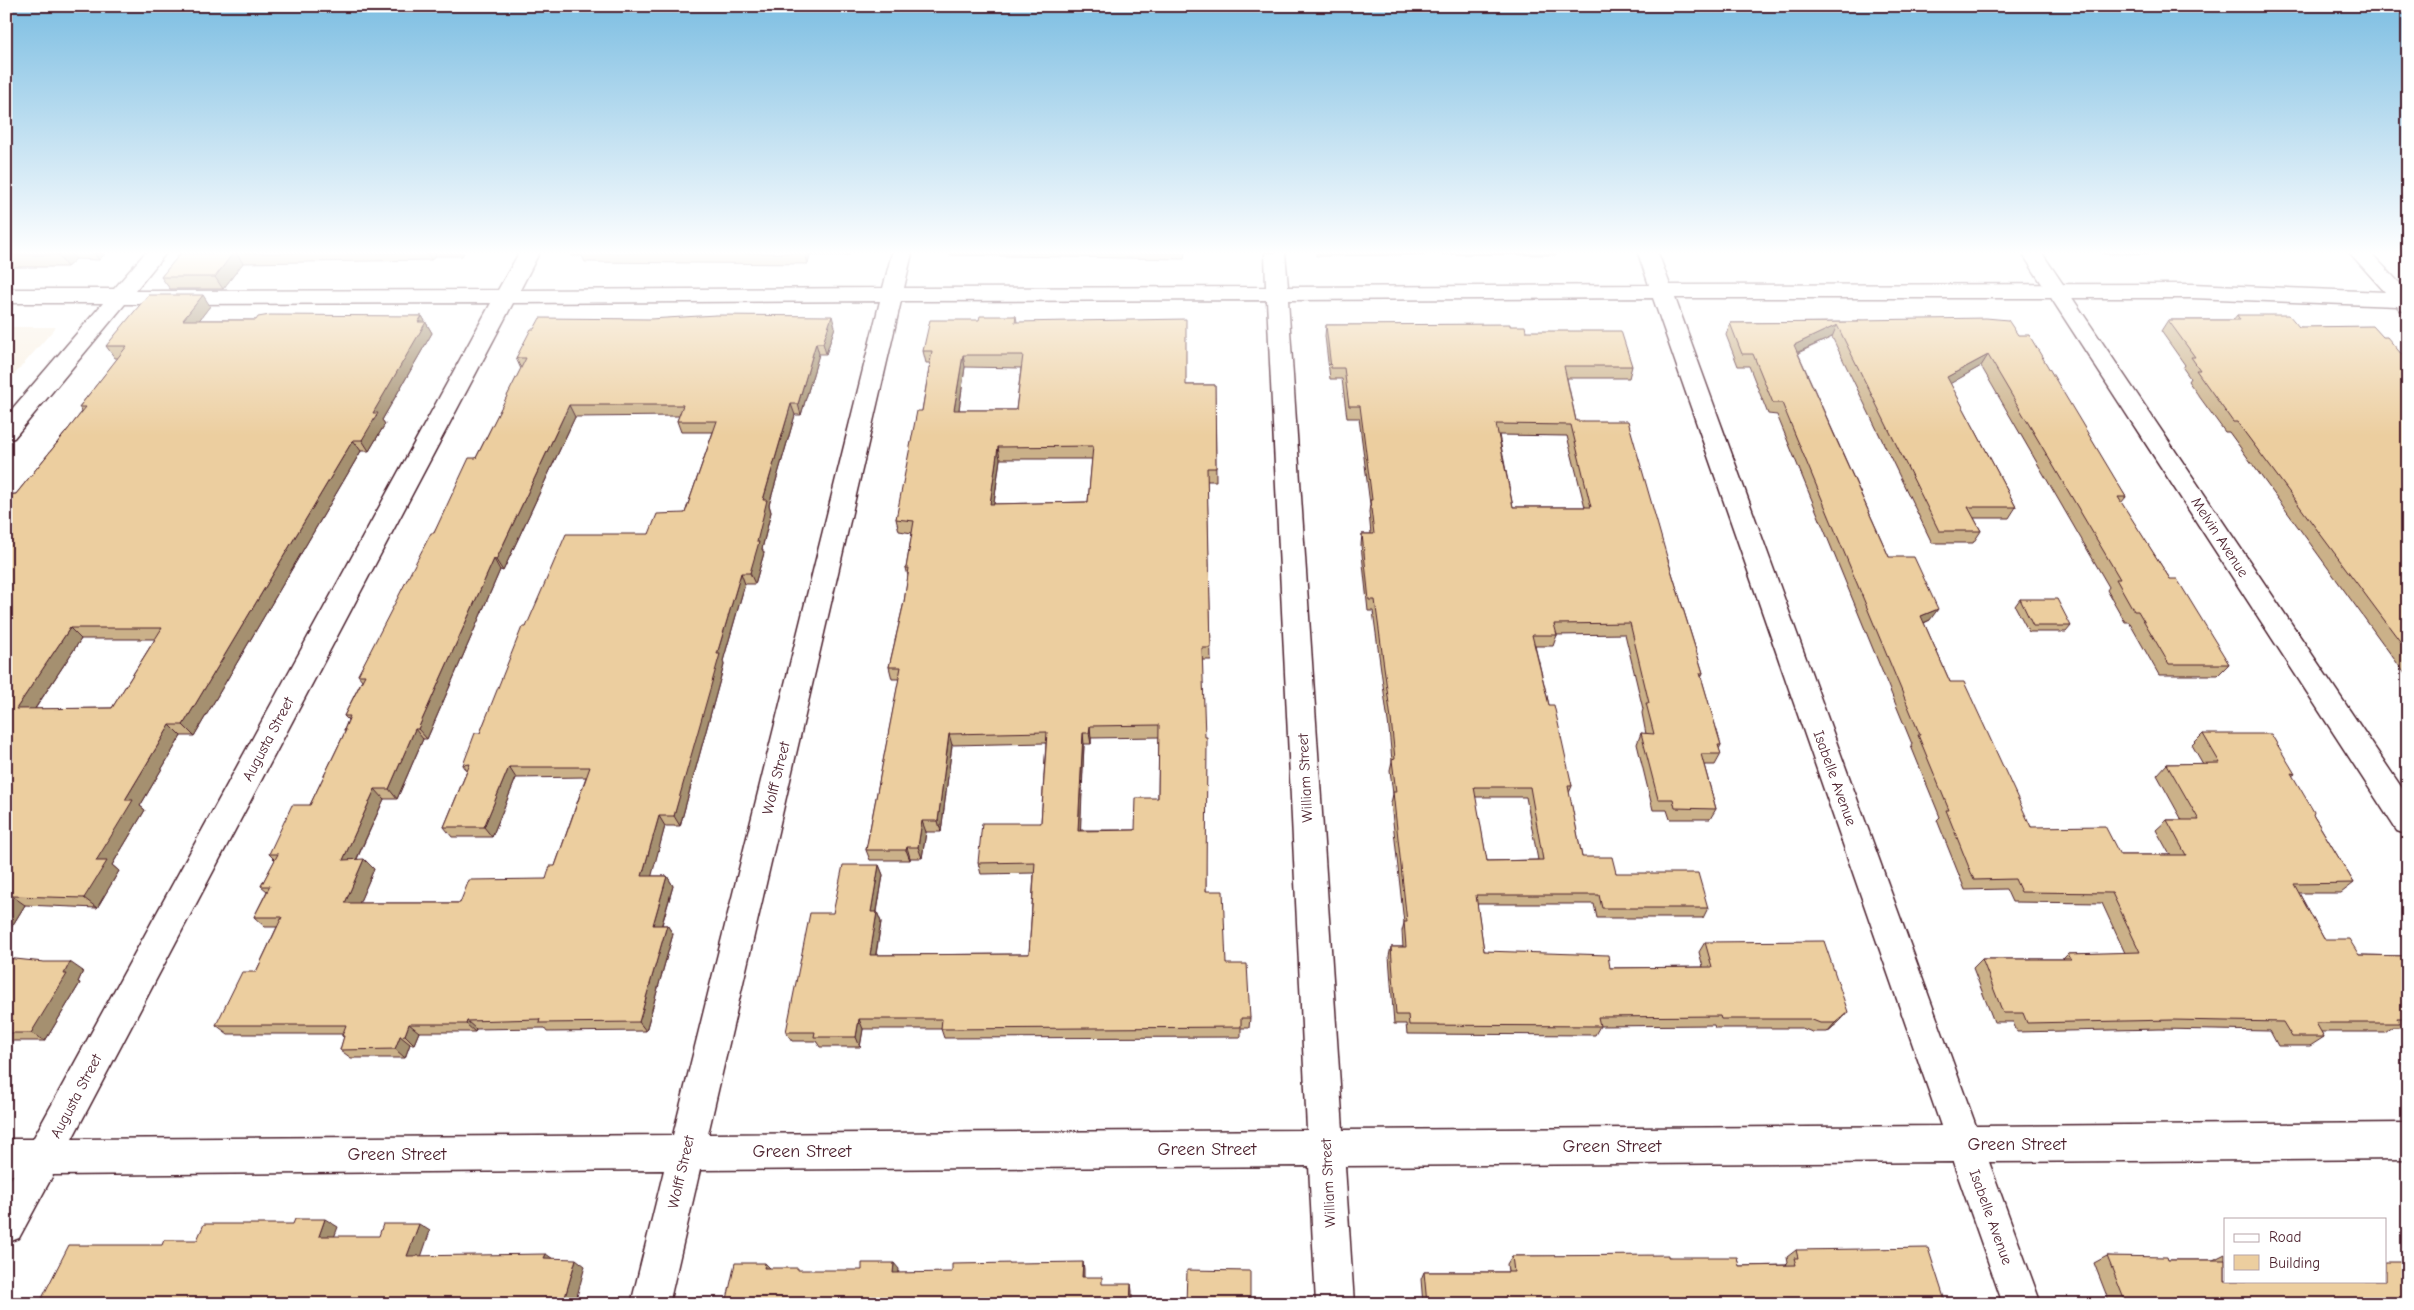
<svg xmlns="http://www.w3.org/2000/svg" width="2414" height="1310" font-family="'Comic Neue',sans-serif">
  <style>
    .built { fill: #f9f0e2 }
    .lines { fill: none; stroke-linecap: round; stroke-linejoin: round }
    .street-casing { stroke: #4a1f2b; stroke-width: 3 }
    .secondary-casing { stroke: #4a1f2b; stroke-width: 3 }
    .street { fill: #fff; fill-rule: evenodd }
    .secondary { fill: #fff; fill-rule: evenodd }
    .wall { fill: #cbb189; stroke: #4a1f2b; fill-rule: evenodd }
    .shaded-wall { fill: #a5906f; stroke: #4a1f2b }
    .building { fill: #ecce9f; stroke: #4a1f2b; fill-rule: evenodd }
    .labels { text-anchor: middle; dominant-baseline: central; stroke-width: 5; stroke-linejoin: round; paint-order: stroke }
    .street-label { font-size: 15px; fill: #4a1f2b; stroke: #fff }
    .near-street-label { font-size: 18px; fill: #4a1f2b; stroke: #fff }
  </style>
  <rect width="100%" height="100%" fill="#fff"/>
  <filter id="ink" filterUnits="userSpaceOnUse"><feTurbulence type="fractalNoise" baseFrequency=".02" numOctaves="2"/><feDisplacementMap in="SourceGraphic" scale="10" xChannelSelector="R" yChannelSelector="G"/><feConvolveMatrix kernelMatrix="1 2 1 2 8 2 1 2 1" color-interpolation-filters="sRGB"/></filter>
  <g filter="url(#ink)">
    <polygon class="built" points="6,327 56,327 6,384"/>
    <g class="lines">
      <g class="street-casing">
        <path id="street" d="M 145,253 L 166,253 L 135,291 L 498,290 L 519,253 L 539,253 L 520,290 L 883,288 L 892,253 L 912,253 L 904,288 L 1266,287 L 1265,253 L 1285,253 L 1288,287 L 1649,285 L 1638,253 L 1658,253 L 1670,285 L 2192,284 L 2385,292 L 2350,253 L 2371,253 L 2408,292 L 2408,312 L 2400,310 L 2397,306 L 2192,298 L 1675,298 L 1976,1126 L 2408,1123 L 2408,1159 L 1989,1162 L 2041,1304 L 2003,1304 L 1953,1162 L 1345,1166 L 1354,1304 L 1316,1304 L 1309,1166 L 700,1170 L 669,1304 L 631,1304 L 664,1170 L 53,1175 L 19,1238 L 6,1243 L 6,1188 L 13,1175 L 6,1175 L 6,1139 L 33,1139 L 491,303 L 125,304 L 14,438 L 6,440 L 6,416 L 103,303 L 6,303 L 6,289 L 114,289 ZM 1653,298 L 1941,1126 L 1343,1130 L 1288,300 ZM 1267,300 L 1307,1130 L 708,1134 L 901,301 ZM 880,301 L 673,1135 L 72,1139 L 513,303 Z"/>
      </g>
      <g class="secondary-casing">
        <polygon id="secondary" points="2022,253 2042,253 2408,797 2408,835 2397,831"/>
      </g>
      <use href="#street" class="street"/>
      <use href="#secondary" class="secondary"/>
    </g>
    <g class="wall">
      <polygon points="6,253 106,253 99,260 76,259 67,267 6,267"/>
      <polygon points="179,253 464,253 462,256 436,256 431,260 243,263 223,289 170,289 161,277 180,254"/>
      <polygon points="570,253 850,253 849,255 810,255 808,264 585,262 582,256 571,256"/>
      <polygon points="949,253 1185,253 1184,259 949,255"/>
      <polygon points="1316,253 1557,253 1556,255 1471,254 1316,256"/>
      <polygon points="2102,253 2175,253 2105,254"/>
      <path d="M 210,306 L 199,320 L 256,320 L 422,316 L 432,333 L 382,420 L 385,424 L 369,451 L 361,451 L 194,736 L 181,736 L 140,806 L 145,810 L 112,865 L 119,871 L 97,908 L 25,905 L 6,936 L 6,495 L 16,494 L 82,412 L 79,407 L 118,358 L 115,358 L 106,346 ZM 81,639 L 155,639 L 112,708 L 35,709 Z"/>
      <polygon points="2237,315 2299,327 2383,337 2408,362 2408,678 2229,432 2225,432 2188,381 2190,378 2183,368 2185,365 2161,331 2168,320 2233,320"/>
      <path d="M 1016,316 L 1017,322 L 1186,385 L 1215,385 L 1216,481 L 1207,481 L 1211,660 L 1202,660 L 1206,891 L 1226,964 L 1250,1018 L 1249,1028 L 1241,1028 L 1241,1037 L 944,1038 L 941,1029 L 863,1029 L 860,1047 L 820,1047 L 816,1041 L 792,1041 L 786,1032 L 833,913 L 879,865 L 883,875 L 877,912 L 881,922 L 876,955 L 1029,954 L 1034,873 L 981,874 L 978,863 L 1041,823 L 1046,743 L 952,745 L 941,832 L 926,832 L 922,858 L 910,858 L 910,860 L 870,860 L 866,850 L 899,679 L 892,679 L 889,667 L 904,602 L 908,576 L 906,568 L 912,533 L 899,531 L 896,519 L 922,411 L 930,363 L 926,363 L 923,351 L 979,320 ZM 965,367 L 1021,368 L 1016,410 L 959,410 ZM 1000,459 L 1092,459 L 1088,502 L 994,504 ZM 1159,737 L 1158,798 L 1135,830 L 1080,830 L 1084,744 L 1091,744 L 1091,738 Z"/>
      <polygon points="1858,320 2018,335 2126,497 2121,503 2170,579 2229,664 2218,675 2159,675 2129,622 2125,622 2107,590 2109,587 1981,366 1950,383 2016,507 2009,518 1974,518 1981,531 1973,543 1932,543 1832,337 1798,353 1889,557 1930,620 1924,623 1950,682 2031,827 2120,855 2170,855 2156,830 2167,820 2182,820 2157,775 2167,764 2203,764 2192,745 2203,734 2295,774 2292,776 2313,815 2354,883 2341,893 2299,893 2324,939 2359,955 2408,956 2408,1027 2392,1027 2385,1032 2321,1032 2324,1037 2310,1046 2278,1046 2270,1031 2160,1029 2017,1032 2013,1022 1994,1022 1973,968 1982,959 2063,959 2068,954 2125,953 2102,903 2012,902 2006,889 1965,890 1937,820 1940,817 1911,746 1912,744 1777,415 1768,414 1749,366 1738,366 1726,335 1730,323 1857,322"/>
      <path d="M 1326,325 L 1510,326 L 1632,366 L 1629,378 L 1567,378 L 1576,421 L 1667,557 L 1703,673 L 1701,677 L 1721,745 L 1719,749 L 1721,754 L 1715,765 L 1704,765 L 1716,809 L 1710,819 L 1670,819 L 1667,810 L 1653,810 L 1637,744 L 1641,733 L 1646,734 L 1642,713 L 1643,709 L 1625,634 L 1557,635 L 1553,646 L 1535,646 L 1549,705 L 1572,786 L 1569,793 L 1582,857 L 1616,873 L 1708,908 L 1703,918 L 1597,918 L 1594,904 L 1477,904 L 1484,951 L 1610,968 L 1703,967 L 1699,952 L 1705,942 L 1848,1012 L 1840,1021 L 1827,1032 L 1812,1032 L 1802,1028 L 1715,1028 L 1714,1025 L 1600,1026 L 1595,1035 L 1407,1034 L 1406,1024 L 1394,1024 L 1389,956 L 1391,947 L 1403,947 L 1402,931 L 1404,923 L 1391,803 L 1393,794 L 1390,770 L 1392,761 L 1389,729 L 1373,611 L 1368,611 L 1361,545 L 1362,534 L 1371,534 L 1369,512 L 1370,504 L 1359,418 L 1347,418 L 1342,379 L 1330,379 L 1325,336 ZM 1499,435 L 1567,436 L 1585,507 L 1513,507 ZM 1475,797 L 1526,797 L 1538,860 L 1487,861 Z"/>
      <path d="M 835,327 L 826,354 L 819,354 L 801,415 L 795,415 L 769,505 L 771,512 L 762,549 L 764,553 L 755,584 L 745,584 L 723,661 L 724,665 L 680,826 L 665,826 L 651,876 L 667,876 L 673,886 L 662,925 L 667,925 L 673,934 L 646,1031 L 547,1032 L 544,1028 L 476,1029 L 475,1032 L 419,1032 L 414,1044 L 410,1044 L 405,1058 L 351,1058 L 340,1050 L 344,1037 L 342,1036 L 342,1034 L 228,1034 L 216,1025 L 256,972 L 277,927 L 265,927 L 254,917 L 267,891 L 261,886 L 275,860 L 269,854 L 310,805 L 345,732 L 344,730 L 348,720 L 344,716 L 362,680 L 358,675 L 434,533 L 476,458 L 521,369 L 516,358 ZM 679,416 L 677,421 L 681,432 L 713,432 L 685,513 L 649,534 L 526,627 L 480,733 L 463,765 L 467,771 L 444,827 L 452,837 L 492,837 L 516,778 L 586,777 L 555,866 L 546,879 L 460,903 L 359,903 L 374,869 L 357,859 L 384,799 L 397,799 L 423,739 L 427,739 L 500,570 L 503,571 L 575,417 Z"/>
      <polygon points="2020,599 2071,626 2066,632 2029,632 2015,606"/>
      <polygon points="6,958 83,971 78,982 80,983 45,1041 6,1041"/>
      <polygon points="1796,1250 1946,1304 1423,1304 1421,1279 1424,1272 1508,1272 1507,1264 1512,1256 1668,1257 1739,1266 1786,1265 1788,1263 1787,1257"/>
      <polygon points="2225,1254 2225,1281 2408,1304 2110,1304 2094,1263 2107,1256 2168,1260 2213,1260"/>
    </g>
    <g class="shaded-wall">
      <polygon points="61,253 70,253 76,259 67,267 58,255"/>
      <polygon points="94,253 106,253 99,260"/>
      <polygon points="233,253 236,253 243,263 223,289 215,277"/>
      <polygon points="427,253 435,253 436,256 431,260"/>
      <polygon points="805,253 810,253 810,255 808,264"/>
      <polygon points="203,295 210,306 191,331 183,320"/>
      <polygon points="422,316 432,333 382,420 385,424 369,451 362,440 373,413"/>
      <polygon points="832,316 835,327 826,354 823,343"/>
      <polygon points="1837,325 1832,337 1789,356 1794,345"/>
      <polygon points="816,343 819,354 801,415 798,404"/>
      <polygon points="963,355 965,367 957,423 954,410"/>
      <polygon points="1988,355 1981,366 1941,389 1947,377"/>
      <polygon points="791,404 795,415 769,505 771,512 762,549 764,553 755,584 750,573 763,500"/>
      <polygon points="569,405 575,417 503,571 496,560"/>
      <polygon points="353,440 361,451 194,736 183,725"/>
      <polygon points="998,447 1000,459 992,516 990,504"/>
      <polygon points="494,559 500,570 427,739 418,729"/>
      <polygon points="741,573 745,584 723,661 724,665 680,826 674,816 717,654"/>
      <polygon points="1938,609 1930,620 1914,627 1921,616"/>
      <polygon points="70,628 81,639 28,719 16,709"/>
      <polygon points="170,725 181,736 140,806 145,810 112,865 119,871 97,908 84,898 96,861 125,800"/>
      <polygon points="1090,726 1091,738 1091,744 1089,733"/>
      <polygon points="415,729 423,739 397,799 389,789"/>
      <polygon points="1083,733 1084,744 1080,842 1078,831"/>
      <polygon points="949,734 952,745 941,832 938,821"/>
      <polygon points="509,767 516,778 492,837 484,827"/>
      <polygon points="375,789 384,799 352,869 343,860"/>
      <polygon points="659,816 665,826 649,886 642,876"/>
      <polygon points="922,821 926,832 922,858 918,847"/>
      <polygon points="907,847 910,858 910,860 906,850"/>
      <polygon points="364,859 374,869 355,913 345,903"/>
      <polygon points="879,865 883,875 875,922 871,912"/>
      <polygon points="667,876 673,886 659,934 653,925"/>
      <polygon points="12,896 25,905 6,936 6,904"/>
      <polygon points="877,912 881,922 874,965 870,955"/>
      <polygon points="667,925 673,934 646,1031 639,1022"/>
      <polygon points="70,962 83,971 78,982 80,983 45,1041 31,1033"/>
      <polygon points="1848,1012 1840,1021 1827,1032 1835,1023"/>
      <polygon points="859,1019 863,1029 860,1047 856,1037"/>
      <polygon points="467,1021 476,1029 475,1032 466,1024"/>
      <polygon points="409,1024 419,1032 414,1044 405,1035"/>
      <polygon points="400,1036 410,1044 405,1058 395,1049"/>
      <polygon points="325,1219 338,1227 332,1243 319,1236"/>
      <polygon points="419,1224 430,1231 419,1263 407,1256"/>
      <polygon points="546,1254 556,1261 544,1258"/>
      <polygon points="576,1259 585,1266 575,1304 563,1304"/>
      <polygon points="1083,1262 1084,1269 1084,1284 1082,1277"/>
      <polygon points="765,1263 772,1270 764,1268"/>
      <polygon points="894,1263 899,1269 898,1280 893,1273"/>
      <polygon points="1131,1284 1132,1291 1132,1304 1130,1304"/>
    </g>
    <g class="building">
      <polygon points="6,253 61,253 58,255 6,255"/>
      <polygon points="181,253 233,253 215,277 161,277"/>
      <path d="M 148,295 L 203,295 L 183,320 L 256,320 L 258,317 L 270,315 L 422,316 L 418,322 L 426,322 L 373,413 L 378,413 L 362,440 L 353,440 L 183,725 L 170,725 L 125,800 L 133,800 L 96,861 L 107,861 L 84,898 L 12,896 L 6,904 L 6,495 L 16,494 L 86,407 L 79,407 L 127,346 L 106,346 ZM 70,628 L 162,628 L 112,708 L 16,709 Z"/>
      <path d="M 716,315 L 832,316 L 823,343 L 816,343 L 798,404 L 791,404 L 763,500 L 767,500 L 757,542 L 759,542 L 750,573 L 741,573 L 717,654 L 720,654 L 674,816 L 659,816 L 642,876 L 667,876 L 653,925 L 667,925 L 639,1022 L 539,1023 L 540,1019 L 467,1021 L 466,1024 L 409,1024 L 405,1035 L 400,1036 L 395,1049 L 340,1050 L 344,1036 L 342,1036 L 346,1025 L 216,1025 L 242,972 L 256,972 L 282,917 L 254,917 L 270,886 L 261,886 L 278,854 L 269,854 L 292,805 L 310,805 L 346,730 L 344,730 L 350,716 L 344,716 L 365,675 L 358,675 L 431,533 L 434,533 L 469,458 L 476,458 L 526,358 L 516,358 L 531,329 L 534,329 L 540,318 L 650,319 ZM 569,405 L 683,405 L 677,421 L 717,421 L 685,513 L 657,514 L 649,534 L 566,534 L 526,627 L 522,627 L 480,733 L 475,733 L 463,765 L 470,764 L 444,827 L 484,827 L 509,767 L 590,767 L 555,866 L 550,866 L 546,879 L 469,880 L 460,903 L 345,903 L 364,859 L 343,860 L 375,789 L 389,789 L 415,729 L 418,729 L 494,559 L 496,560 Z"/>
      <polygon points="2237,315 2289,315 2299,327 2373,326 2383,337 2387,337 2408,362 2408,652 2237,422 2233,422 2196,370 2200,370 2191,357 2195,357 2168,320 2240,320"/>
      <path d="M 980,316 L 1016,316 L 1015,322 L 1186,319 L 1186,385 L 1215,385 L 1216,468 L 1207,468 L 1211,648 L 1202,648 L 1205,737 L 1207,737 L 1206,891 L 1223,891 L 1226,964 L 1247,964 L 1250,1018 L 1241,1018 L 1241,1027 L 941,1029 L 942,1019 L 859,1019 L 856,1037 L 814,1037 L 815,1032 L 786,1032 L 810,913 L 833,913 L 843,865 L 879,865 L 871,912 L 877,912 L 870,955 L 1029,954 L 1035,862 L 978,863 L 982,823 L 1041,823 L 1047,732 L 949,734 L 938,821 L 922,821 L 918,847 L 907,847 L 906,850 L 866,850 L 901,667 L 889,667 L 904,602 L 909,568 L 906,568 L 914,521 L 896,519 L 917,411 L 922,411 L 932,351 L 923,351 L 930,320 L 979,320 ZM 963,355 L 1023,355 L 1016,410 L 954,410 ZM 1093,446 L 1088,502 L 990,504 L 998,447 ZM 1159,725 L 1158,798 L 1136,798 L 1135,830 L 1078,831 L 1083,733 L 1089,733 L 1090,726 Z"/>
      <polygon points="1986,318 2008,320 2018,335 2029,335 2126,497 2118,497 2170,579 2177,579 2229,664 2169,664 2138,611 2134,611 2116,579 2120,579 1988,355 1947,377 2016,507 1968,507 1981,531 1939,531 1837,325 1794,345 1889,557 1914,557 1938,609 1921,616 1950,682 1964,682 2031,827 2105,826 2120,855 2186,855 2167,820 2199,820 2167,764 2220,763 2203,734 2271,734 2295,774 2291,773 2314,812 2313,815 2354,883 2294,884 2324,939 2349,939 2359,955 2408,956 2408,1018 2397,1018 2399,1023 2316,1023 2324,1037 2292,1037 2283,1022 2172,1020 2027,1023 2023,1013 2003,1013 1982,959 2071,959 2068,954 2140,952 2112,893 2021,892 2015,879 1974,880 1946,810 1949,810 1918,735 1920,735 1782,403 1773,403 1753,354 1742,354 1730,323 1859,322 1858,320"/>
      <path d="M 1510,324 L 1510,326 L 1525,326 L 1526,331 L 1621,331 L 1632,366 L 1564,366 L 1576,421 L 1628,421 L 1667,557 L 1703,673 L 1700,673 L 1721,745 L 1718,745 L 1721,754 L 1701,754 L 1716,809 L 1675,808 L 1673,799 L 1658,799 L 1641,733 L 1654,734 L 1646,703 L 1649,703 L 1630,623 L 1554,624 L 1557,635 L 1532,635 L 1549,705 L 1554,705 L 1572,786 L 1568,786 L 1582,857 L 1612,857 L 1616,873 L 1698,873 L 1708,908 L 1602,908 L 1599,895 L 1476,895 L 1484,951 L 1608,955 L 1610,968 L 1712,967 L 1705,942 L 1824,941 L 1848,1012 L 1835,1023 L 1820,1023 L 1810,1019 L 1721,1019 L 1720,1016 L 1598,1017 L 1600,1026 L 1409,1025 L 1408,1015 L 1396,1015 L 1391,947 L 1406,947 L 1404,922 L 1407,922 L 1393,792 L 1396,792 L 1392,760 L 1395,759 L 1391,719 L 1375,600 L 1369,600 L 1362,534 L 1374,534 L 1370,500 L 1372,500 L 1360,406 L 1349,406 L 1344,368 L 1331,368 L 1326,325 ZM 1496,424 L 1571,425 L 1591,507 L 1513,507 ZM 1474,787 L 1530,787 L 1543,860 L 1487,861 Z"/>
      <polygon points="2020,599 2057,599 2071,626 2033,626"/>
      <polygon points="6,958 44,962 70,962 64,974 67,974 31,1033 6,1033"/>
      <polygon points="295,1219 325,1219 319,1236 379,1236 383,1224 419,1224 407,1256 546,1254 544,1258 576,1259 563,1304 39,1304 69,1245 162,1245 164,1240 197,1240 204,1224 293,1224"/>
      <polygon points="1928,1248 1946,1304 1427,1304 1424,1272 1514,1272 1512,1256 1668,1255 1668,1257 1737,1257 1739,1266 1796,1265 1794,1258 1798,1258 1796,1250"/>
      <polygon points="2107,1256 2167,1257 2168,1260 2225,1260 2225,1281 2385,1281 2385,1262 2408,1262 2408,1304 2126,1304"/>
      <polygon points="1083,1262 1082,1277 1102,1277 1102,1284 1131,1284 1130,1304 726,1304 735,1263 765,1263 764,1268 798,1268 798,1270 862,1270 862,1263 894,1263 893,1273 952,1272 952,1264"/>
      <polygon points="1187,1270 1250,1271 1250,1304 1186,1304"/>
    </g>
  </g>
  <linearGradient id="sky" x2="0" y2="1"><stop stop-color="#7dbee2"/><stop offset="0.58" stop-color="#fff"/><stop offset="1" stop-color="#fff" stop-opacity="0"/></linearGradient>
  <rect width="2414" height="436" fill="url(#sky)"/>
  <g class="labels">
    <g class="street-label">
      <text transform="translate(2220 537) rotate(57)">Melvin Avenue</text>
      <text transform="translate(268 739) rotate(-62)">Augusta Street</text>
      <text transform="translate(776 778) rotate(-76)">Wolff Street</text>
      <text transform="translate(1305 778) rotate(-93)">William Street</text>
      <text transform="translate(1835 778) rotate(70)">Isabelle Avenue</text>
      <text transform="translate(76 1096) rotate(-62)">Augusta Street</text>
      <text transform="translate(681 1172) rotate(-77)">Wolff Street</text>
      <text transform="translate(1328 1183) rotate(-93)">William Street</text>
      <text transform="translate(1991 1217) rotate(70)">Isabelle Avenue</text>
    </g>
    <g class="near-street-label">
      <text x="2017" y="1144">Green Street</text>
      <text x="1612" y="1146">Green Street</text>
      <text x="1207" y="1149">Green Street</text>
      <text x="802" y="1151">Green Street</text>
      <text x="397" y="1154">Green Street</text>
    </g>
  </g>
  <rect width="2414" height="1310" fill="none" stroke="#fff" stroke-width="25"/>
  <rect x="12" y="12" width="2389" height="1285" fill="none" stroke="#4a1f2b" stroke-width="2" filter="url(#ink)"/>
  <rect x="2224" y="1218" width="162" height="65" fill="#ffffff" stroke="#b7a5aa"/>
  <rect x="2234" y="1234" width="25" height="8" fill="#ffffff" stroke="#b7a5aa"/>
  <text x="2269" y="1242" font-size="15" fill="#4a1f2b">Road</text>
  <rect x="2234" y="1255" width="25" height="15" fill="#ecce9f" stroke="#b7a5aa"/>
  <text x="2269" y="1268" font-size="15" fill="#4a1f2b">Building</text>
</svg>
